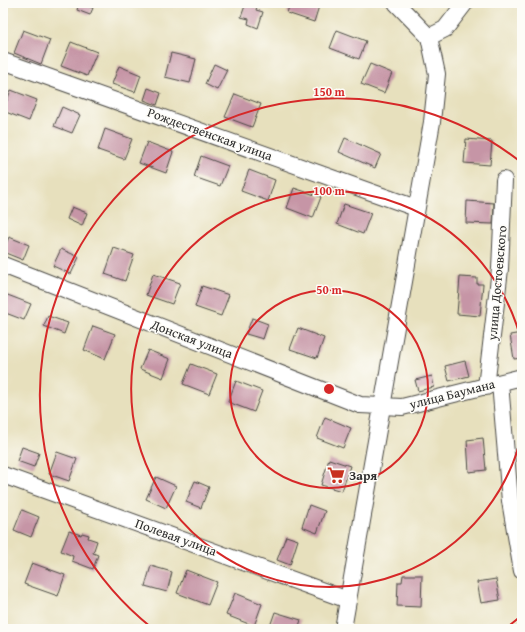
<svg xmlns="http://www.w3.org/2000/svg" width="525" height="632" font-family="'Gentium Book Plus',serif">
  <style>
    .building { fill: #c695a6 }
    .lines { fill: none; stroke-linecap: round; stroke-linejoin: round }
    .minor-casing { stroke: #474641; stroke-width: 18 }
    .minor { stroke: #fff; stroke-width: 16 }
    .ring { fill: none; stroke: #d62828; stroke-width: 2 }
    .labels { text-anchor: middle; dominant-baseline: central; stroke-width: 3; stroke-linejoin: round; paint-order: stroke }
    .street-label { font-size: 13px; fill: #2b2b2b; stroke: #fdfcf7 }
    .poi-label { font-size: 13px; font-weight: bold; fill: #2b2b2b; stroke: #fdfcf7; text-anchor: start }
    .centre { fill: #d62828; stroke: #fdfcf7; stroke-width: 2 }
    .ring-label { font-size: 12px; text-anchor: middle; font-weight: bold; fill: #d62828; stroke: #fdfcf7; stroke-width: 3; stroke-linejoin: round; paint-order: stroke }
  </style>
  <rect width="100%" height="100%" fill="#fdfcf7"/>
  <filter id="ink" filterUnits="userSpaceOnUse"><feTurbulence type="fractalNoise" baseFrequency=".025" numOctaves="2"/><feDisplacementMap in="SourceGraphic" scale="8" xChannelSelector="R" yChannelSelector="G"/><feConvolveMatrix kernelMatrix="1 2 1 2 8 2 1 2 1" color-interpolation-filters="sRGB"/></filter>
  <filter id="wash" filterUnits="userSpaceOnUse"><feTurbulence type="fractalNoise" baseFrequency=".012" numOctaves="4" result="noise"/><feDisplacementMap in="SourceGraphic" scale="16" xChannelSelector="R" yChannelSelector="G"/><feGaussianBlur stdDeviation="0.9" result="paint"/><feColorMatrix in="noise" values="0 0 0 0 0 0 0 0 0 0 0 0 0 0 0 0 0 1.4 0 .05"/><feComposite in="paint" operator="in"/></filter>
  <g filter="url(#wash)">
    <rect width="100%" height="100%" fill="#e7e0bd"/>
    <g id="blocks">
      <g class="building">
        <polygon points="79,3 93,8 90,15 77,10"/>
        <polygon points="246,3 258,3 256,10 263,12 258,28 248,24 249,19 241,17"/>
        <polygon points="290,3 320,3 314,22 287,13"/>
        <polygon points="23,30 50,40 41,64 14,53"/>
        <polygon points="337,30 366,41 359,59 330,48"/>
        <polygon points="71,42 97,52 87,76 61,66"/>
        <polygon points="171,53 196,59 190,83 165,77"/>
        <polygon points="214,64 227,70 217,90 205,84"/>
        <polygon points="370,64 392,73 384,93 361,84"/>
        <polygon points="119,66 141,75 135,92 112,84"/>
        <polygon points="148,88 161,93 157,105 144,100"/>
        <polygon points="11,90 37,100 29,121 3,111"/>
        <polygon points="235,94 261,104 252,127 225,117"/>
        <polygon points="62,107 80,115 72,133 54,126"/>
        <polygon points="105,129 132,139 124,159 98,150"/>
        <polygon points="345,138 381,154 375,168 339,152"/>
        <polygon points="466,139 492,141 490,165 464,163"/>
        <polygon points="147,142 173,152 166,173 139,163"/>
        <polygon points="201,156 228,166 220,186 194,177"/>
        <polygon points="249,170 275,180 268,201 241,191"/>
        <polygon points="294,188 321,197 313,218 287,208"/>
        <polygon points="467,201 494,203 493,224 466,223"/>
        <polygon points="344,204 371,213 363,234 337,224"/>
        <polygon points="72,207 87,213 82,226 67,219"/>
        <polygon points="9,237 29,245 23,260 3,252"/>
        <polygon points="114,248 134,255 125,281 105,274"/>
        <polygon points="61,249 79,257 71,274 53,266"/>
        <polygon points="153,274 180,283 172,304 146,295"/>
        <polygon points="460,277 477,278 477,284 483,284 480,316 457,314"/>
        <polygon points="202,286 229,295 221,316 195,307"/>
        <polygon points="5,294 31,304 24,320 3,312 3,300"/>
        <polygon points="48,316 68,323 64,334 44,326"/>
        <polygon points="252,318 268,324 263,339 246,334"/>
        <polygon points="93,326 115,334 105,359 84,350"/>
        <polygon points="298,328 324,338 317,358 290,349"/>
        <polygon points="522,333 522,358 514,359 510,335"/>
        <polygon points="148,350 170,359 163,378 140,369"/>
        <polygon points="465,361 469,376 449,381 445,366"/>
        <polygon points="191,364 217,374 209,394 183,384"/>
        <polygon points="432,376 434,387 418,391 415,380"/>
        <polygon points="236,381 262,391 254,412 228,402"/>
        <polygon points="325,417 351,428 343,448 317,438"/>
        <polygon points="483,438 486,470 469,472 467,440"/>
        <polygon points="22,447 39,453 34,467 17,461"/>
        <polygon points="57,452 77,459 69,481 49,474"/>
        <polygon points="329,459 350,466 342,491 321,485"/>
        <polygon points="156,477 176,486 166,508 146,499"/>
        <polygon points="195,481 209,487 201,508 186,502"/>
        <polygon points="309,505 325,511 317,533 302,527"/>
        <polygon points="22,510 39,517 31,537 14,530"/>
        <polygon points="69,531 81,535 82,533 89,535 88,538 97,541 93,553 98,555 93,569 72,561 73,556 61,551"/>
        <polygon points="286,536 298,540 290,565 277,560"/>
        <polygon points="32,563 65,575 58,596 24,584"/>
        <polygon points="151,566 172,572 167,592 145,586"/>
        <polygon points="186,570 217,582 208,605 177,593"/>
        <polygon points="403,575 422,575 421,607 397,606 398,582 402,582"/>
        <polygon points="496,579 500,600 481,603 477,582"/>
        <polygon points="235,593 262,604 254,626 226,615"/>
        <polygon points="275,612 301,620 298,629 269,629"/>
      </g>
    </g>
  </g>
  <g filter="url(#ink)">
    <use href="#blocks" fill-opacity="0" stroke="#474641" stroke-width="1"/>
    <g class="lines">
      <g class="minor-casing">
        <g id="minor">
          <polyline points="396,3 429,37"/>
          <polyline points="429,37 445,29 465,3"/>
          <polyline points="3,61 416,208"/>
          <polyline points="3,265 360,405 402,407 522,377"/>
          <polyline points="500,383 510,501 522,571"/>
          <polyline points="486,387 500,269 504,180"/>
          <polyline points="3,475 348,600"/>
          <polyline points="343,629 432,122 437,74 429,37"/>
        </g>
      </g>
      <use href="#minor" class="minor"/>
    </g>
  </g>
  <g class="ring">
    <circle cx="329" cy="389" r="99"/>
    <path d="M522 434A198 198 0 1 1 522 344"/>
    <path d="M522 615A297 297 0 0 1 506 628M152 628A297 297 0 1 1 522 163"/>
  </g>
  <defs>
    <g id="supermarket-bare" transform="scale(1.38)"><path d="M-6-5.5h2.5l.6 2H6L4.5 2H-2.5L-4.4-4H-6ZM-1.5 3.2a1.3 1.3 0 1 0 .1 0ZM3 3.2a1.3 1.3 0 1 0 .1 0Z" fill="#c8321e" stroke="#fdfcf7" stroke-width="2.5" paint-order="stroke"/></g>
  </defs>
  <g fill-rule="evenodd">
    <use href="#supermarket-bare" x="336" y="475"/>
  </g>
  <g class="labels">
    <g class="street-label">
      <text transform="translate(210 134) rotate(20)">Рождественская улица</text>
      <text transform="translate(497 283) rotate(-85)">улица Достоевского</text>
      <text transform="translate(192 339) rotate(21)">Донская улица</text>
      <text transform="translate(452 394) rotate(-14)">улица Баумана</text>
      <text transform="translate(176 537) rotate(20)">Полевая улица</text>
    </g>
    <g class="poi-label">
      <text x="349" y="475">Заря</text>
    </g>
  </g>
  <circle cx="329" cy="389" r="6" class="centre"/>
  <g class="ring-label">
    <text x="329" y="96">150 m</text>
    <text x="329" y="195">100 m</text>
    <text x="329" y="294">50 m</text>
  </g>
  <rect width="525" height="632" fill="none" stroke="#fdfcf7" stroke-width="16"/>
</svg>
